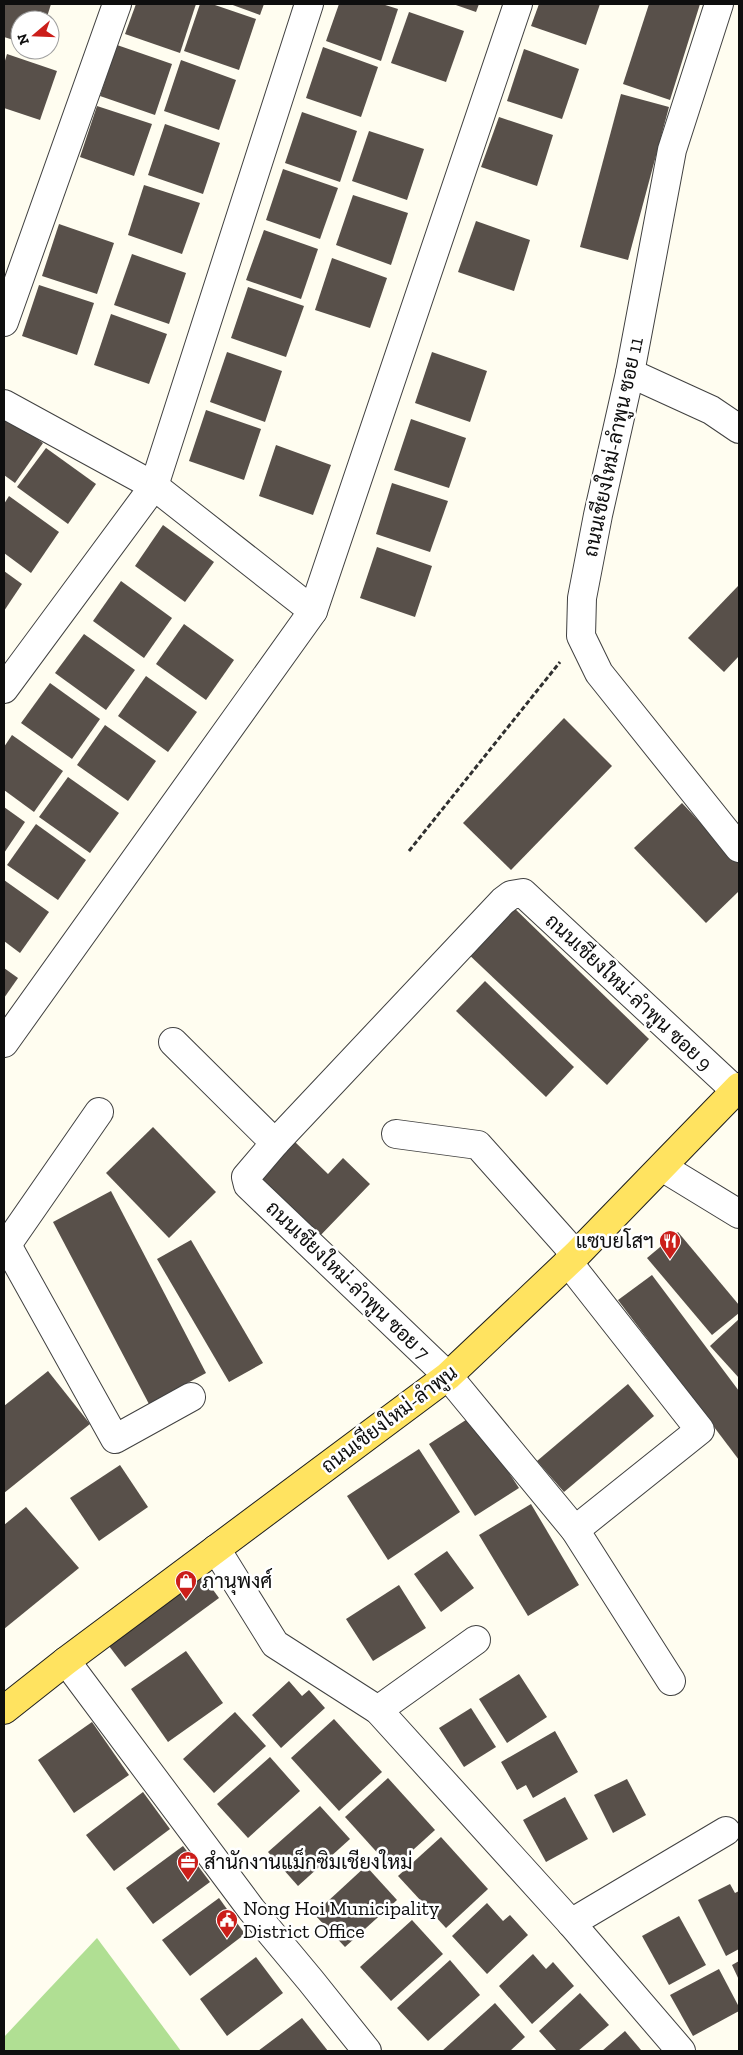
<svg xmlns="http://www.w3.org/2000/svg" width="743" height="2055" font-family="'Zilla Slab',Sarabun,serif">
  <style>
    .forest { fill: #b0df93 }
    .building { fill: #58504a }
    .lines { fill: none; stroke-linecap: round; stroke-linejoin: round }
    .minor-casing { stroke: #414141; stroke-width: 30 }
    .major-casing { stroke: #1f1f1f; stroke-width: 30 }
    .path { stroke: #303030; stroke-width: 3; stroke-dasharray: 5 2.5; stroke-linecap: butt }
    .minor { stroke: #fff; stroke-width: 28 }
    .major { stroke: #ffe360; stroke-width: 28 }
    .labels { text-anchor: middle; dominant-baseline: central; stroke-width: 5; stroke-linejoin: round; paint-order: stroke }
    .street-label { font-size: 20px; fill: #0e0e0e; stroke: #fff }
    .poi-label { font-size: 20px; fill: #0e0e0e; stroke: #fff; text-anchor: start }
  </style>
  <rect width="100%" height="100%" fill="#fffdf0"/>
  <polygon class="forest" points="97,1938 181,2051 4,2051 4,2037"/>
  <g class="building">
    <polygon points="4,4 51,4 46,20 20,20 20,42 4,37"/>
    <polygon points="136,4 196,4 180,53 125,34"/>
    <polygon points="200,4 212,4 256,19 239,70 184,51"/>
    <polygon points="230,4 264,4 260,15"/>
    <polygon points="339,4 382,4 398,9 381,61 326,41"/>
    <polygon points="453,4 479,4 476,12"/>
    <polygon points="539,4 600,4 586,45 531,26"/>
    <polygon points="649,4 700,4 670,100 623,84"/>
    <polygon points="409,12 464,31 446,82 391,63"/>
    <polygon points="117,45 172,64 155,115 100,96"/>
    <polygon points="323,47 378,67 361,117 306,98"/>
    <polygon points="524,49 579,69 562,119 507,101"/>
    <polygon points="7,54 57,71 40,120 4,108 4,64"/>
    <polygon points="181,60 236,80 219,130 164,111"/>
    <polygon points="621,94 669,107 628,260 580,247"/>
    <polygon points="97,106 152,124 134,176 80,157"/>
    <polygon points="302,112 357,131 340,182 285,163"/>
    <polygon points="499,117 553,135 537,186 481,167"/>
    <polygon points="165,124 220,143 203,194 148,175"/>
    <polygon points="369,131 424,149 407,200 352,181"/>
    <polygon points="283,169 338,188 320,239 266,220"/>
    <polygon points="144,185 200,203 182,254 128,235"/>
    <polygon points="353,195 408,213 391,265 336,245"/>
    <polygon points="476,221 530,240 514,291 458,272"/>
    <polygon points="59,224 114,243 97,294 42,276"/>
    <polygon points="264,230 318,249 301,299 246,280"/>
    <polygon points="132,254 186,273 169,324 114,305"/>
    <polygon points="332,258 387,278 370,328 315,310"/>
    <polygon points="39,285 94,303 77,355 22,336"/>
    <polygon points="248,287 304,306 286,357 231,338"/>
    <polygon points="111,314 167,334 149,384 94,365"/>
    <polygon points="227,352 282,371 265,422 210,402"/>
    <polygon points="432,352 487,371 470,422 415,403"/>
    <polygon points="206,410 261,429 244,480 189,461"/>
    <polygon points="4,414 43,443 15,483 4,475"/>
    <polygon points="411,419 466,438 449,488 394,470"/>
    <polygon points="276,445 331,465 313,515 259,496"/>
    <polygon points="46,448 96,484 68,524 17,487"/>
    <polygon points="392,483 448,501 430,552 376,534"/>
    <polygon points="9,496 59,532 31,573 4,553 4,504"/>
    <polygon points="163,525 214,562 185,602 135,566"/>
    <polygon points="377,547 432,566 415,617 360,598"/>
    <polygon points="4,571 22,584 4,611"/>
    <polygon points="121,581 172,618 144,658 93,621"/>
    <polygon points="739,585 739,656 724,672 688,638"/>
    <polygon points="184,624 234,660 206,700 156,664"/>
    <polygon points="84,634 135,670 106,710 55,673"/>
    <polygon points="146,676 197,712 168,752 118,716"/>
    <polygon points="50,683 100,719 72,759 21,723"/>
    <polygon points="564,718 612,766 511,870 463,823"/>
    <polygon points="105,725 156,761 128,801 77,765"/>
    <polygon points="12,735 63,771 34,812 4,790 4,747"/>
    <polygon points="68,777 119,813 90,853 39,817"/>
    <polygon points="682,803 739,864 739,891 706,923 634,848"/>
    <polygon points="4,807 25,822 4,853"/>
    <polygon points="36,824 86,860 58,900 7,865"/>
    <polygon points="4,880 49,912 20,953 4,941"/>
    <polygon points="509,903 649,1039 607,1085 465,951"/>
    <polygon points="4,968 18,978 4,998"/>
    <polygon points="485,981 574,1067 546,1097 456,1011"/>
    <polygon points="153,1127 216,1192 169,1238 106,1173"/>
    <polygon points="294,1141 328,1174 343,1158 370,1184 316,1240 256,1180"/>
    <polygon points="111,1191 206,1373 149,1404 53,1222"/>
    <polygon points="678,1232 739,1305 739,1313 712,1335 647,1258"/>
    <polygon points="191,1240 263,1363 229,1382 157,1259"/>
    <polygon points="652,1275 739,1391 739,1460 618,1300"/>
    <polygon points="739,1319 739,1378 710,1346"/>
    <polygon points="48,1371 90,1424 4,1493 4,1406"/>
    <polygon points="628,1384 654,1416 564,1492 537,1461"/>
    <polygon points="472,1416 519,1488 475,1516 429,1444"/>
    <polygon points="419,1449 460,1512 388,1560 347,1496"/>
    <polygon points="120,1465 148,1507 99,1541 70,1498"/>
    <polygon points="531,1504 579,1585 528,1616 479,1535"/>
    <polygon points="26,1507 79,1568 4,1629 4,1525"/>
    <polygon points="447,1551 474,1588 441,1612 414,1574"/>
    <polygon points="203,1576 219,1598 125,1667 109,1646"/>
    <polygon points="399,1585 426,1628 373,1661 346,1619"/>
    <polygon points="186,1651 223,1703 168,1742 131,1689"/>
    <polygon points="519,1674 547,1717 507,1743 479,1699"/>
    <polygon points="289,1681 302,1696 309,1690 325,1708 281,1748 252,1715"/>
    <polygon points="471,1708 496,1747 464,1767 439,1728"/>
    <polygon points="235,1712 266,1746 214,1793 183,1759"/>
    <polygon points="334,1719 382,1772 339,1811 291,1758"/>
    <polygon points="92,1722 129,1775 74,1813 38,1760"/>
    <polygon points="555,1731 578,1772 533,1798 526,1785 517,1790 501,1762"/>
    <polygon points="270,1757 300,1791 248,1838 217,1804"/>
    <polygon points="388,1778 435,1830 392,1869 345,1817"/>
    <polygon points="627,1779 646,1815 613,1833 594,1795"/>
    <polygon points="143,1792 170,1829 114,1871 86,1835"/>
    <polygon points="565,1797 588,1839 546,1862 523,1820"/>
    <polygon points="320,1806 350,1839 298,1886 268,1852"/>
    <polygon points="441,1837 488,1889 446,1928 398,1876"/>
    <polygon points="183,1846 210,1882 153,1924 126,1888"/>
    <polygon points="366,1866 397,1900 345,1947 314,1914"/>
    <polygon points="730,1884 735,1893 739,1891 739,1949 726,1956 698,1900"/>
    <polygon points="219,1898 245,1934 190,1976 162,1940"/>
    <polygon points="487,1903 503,1921 510,1915 528,1935 487,1974 452,1936"/>
    <polygon points="679,1916 706,1965 669,1985 642,1936"/>
    <polygon points="412,1920 443,1954 391,2001 360,1967"/>
    <polygon points="533,1954 546,1969 553,1962 574,1986 532,2024 499,1986"/>
    <polygon points="256,1957 283,1993 227,2036 200,1999"/>
    <polygon points="450,1960 480,1995 428,2041 397,2008"/>
    <polygon points="739,1961 739,1980 732,1965"/>
    <polygon points="719,1969 739,2007 739,2011 693,2036 670,1995"/>
    <polygon points="580,1993 609,2025 578,2051 557,2051 539,2031"/>
    <polygon points="495,2003 525,2037 510,2051 442,2051"/>
    <polygon points="302,2018 328,2051 258,2051"/>
    <polygon points="625,2031 641,2050 640,2051 602,2051"/>
  </g>
  <g class="lines">
    <g class="minor-casing">
      <g id="minor">
        <polyline points="719,4 672,150 630,373 598,515 582,598 581,636 599,673 739,848"/>
        <polyline points="4,322 117,4"/>
        <polyline points="630,373 711,410 739,429"/>
        <polyline points="4,404 154,486 313,611"/>
        <polyline points="4,689 154,486 309,4"/>
        <polyline points="173,1042 275,1143"/>
        <polyline points="4,1043 313,611 518,4"/>
        <polyline points="396,1134 478,1145 576,1255"/>
        <polyline points="662,1167 739,1214"/>
        <polyline points="7,1245 115,1439 191,1397"/>
        <polyline points="4,1249 99,1112"/>
        <polyline points="568,1262 700,1430 575,1530"/>
        <polyline points="216,1549 275,1644 378,1710 571,1923 681,2051"/>
        <polyline points="66,1661 251,1909 311,1981 367,2051"/>
        <polyline points="671,1681 575,1530 448,1376 248,1185 246,1177 275,1143 503,901 511,895 523,893 736,1091"/>
        <polyline points="378,1710 476,1640"/>
        <polyline points="571,1923 726,1831"/>
      </g>
    </g>
    <g class="major-casing">
      <polyline id="major" points="4,1710 66,1661 448,1376 576,1255 739,1087"/>
    </g>
    <polyline class="path" points="409,851 560,662"/>
    <use href="#minor" class="minor"/>
    <use href="#major" class="major"/>
  </g>
  <defs>
    <g id="restaurant-pin" transform="scale(1.125)"><path d="M0 17L-7.5 6A9.5 9.5 0 1 1 7.5 6Z" fill="#cb1e1a" stroke="#fff"/><path d="M-5-6h1v4h1v-4h1v4h1v-4h1v5L-1.5 .5V6h-2V.5L-5-1ZM5-6V6H3V1.5H1.5Q1.5-4 5-6Z" fill="#fff"/></g>
    <g id="shop-pin" transform="scale(1.125)"><path d="M0 17L-7.5 6A9.5 9.5 0 1 1 7.5 6Z" fill="#cb1e1a" stroke="#fff"/><path d="M-5-2.5h2.3a2.7 3.5 0 0 1 5.4 0H5L5.5 6h-11ZM-1.5-2.5h3a1.5 2.3 0 0 0-3 0Z" fill="#fff"/></g>
    <g id="office-pin" transform="scale(1.125)"><path d="M0 17L-7.5 6A9.5 9.5 0 1 1 7.5 6Z" fill="#cb1e1a" stroke="#fff"/><path d="M-6-3h4V-5.5h4V-3h4V5H-6ZM-1-4.5V-3h2v-1.5ZM-6 0V1H6V0Z" fill="#fff"/></g>
    <g id="civic-pin" transform="scale(1.125)"><path d="M0 17L-7.5 6A9.5 9.5 0 1 1 7.5 6Z" fill="#cb1e1a" stroke="#fff"/><path d="M-.6-6.5H3V-4.5H.6V-3L4-1V1h2V6H-6V1h2V-1L-.6-3ZM-1.2 2.5V6h2.4V2.5Z" fill="#fff"/></g>
  </defs>
  <g fill-rule="evenodd">
    <use href="#restaurant-pin" x="670" y="1241"/>
    <use href="#shop-pin" x="186" y="1581"/>
    <use href="#office-pin" x="188" y="1862"/>
    <use href="#civic-pin" x="227" y="1920"/>
  </g>
  <g class="labels">
    <g class="street-label">
      <text transform="translate(613 447) rotate(-78)">ถนนเชียงใหม่-ลำพูน ซอย 11</text>
      <text transform="translate(629 992) rotate(43)">ถนนเชียงใหม่-ลำพูน ซอย 9</text>
      <text transform="translate(348 1280) rotate(44)">ถนนเชียงใหม่-ลำพูน ซอย 7</text>
      <text transform="translate(389 1419) rotate(-37)">ถนนเชียงใหม่-ลำพูน</text>
    </g>
    <g class="poi-label">
      <text x="654" y="1241" text-anchor="end">แซบยโสฯ</text>
      <text x="202" y="1581">ภานุพงศ์</text>
      <text x="204" y="1862">สำนักงานแม็กซิมเชียงใหม่</text>
      <text x="243" y="1908">Nong Hoi Municipality<tspan x="243" dy="23">District Office</tspan></text>
    </g>
  </g>
  <rect width="743" height="2055" fill="none" stroke="#0e0e0e" stroke-width="10"/>
  <g transform="translate(35 35) rotate(251)"><circle r="24" fill="#ffffff" stroke="#9f9f9f"/>
  <path d="M0-4L9 19L0 12L-9 19Z" fill="#cb1e1a"/>
  <text y="-8" font-size="14" font-weight="bold" text-anchor="middle" fill="#0e0e0e">N</text>
  </g>
</svg>
